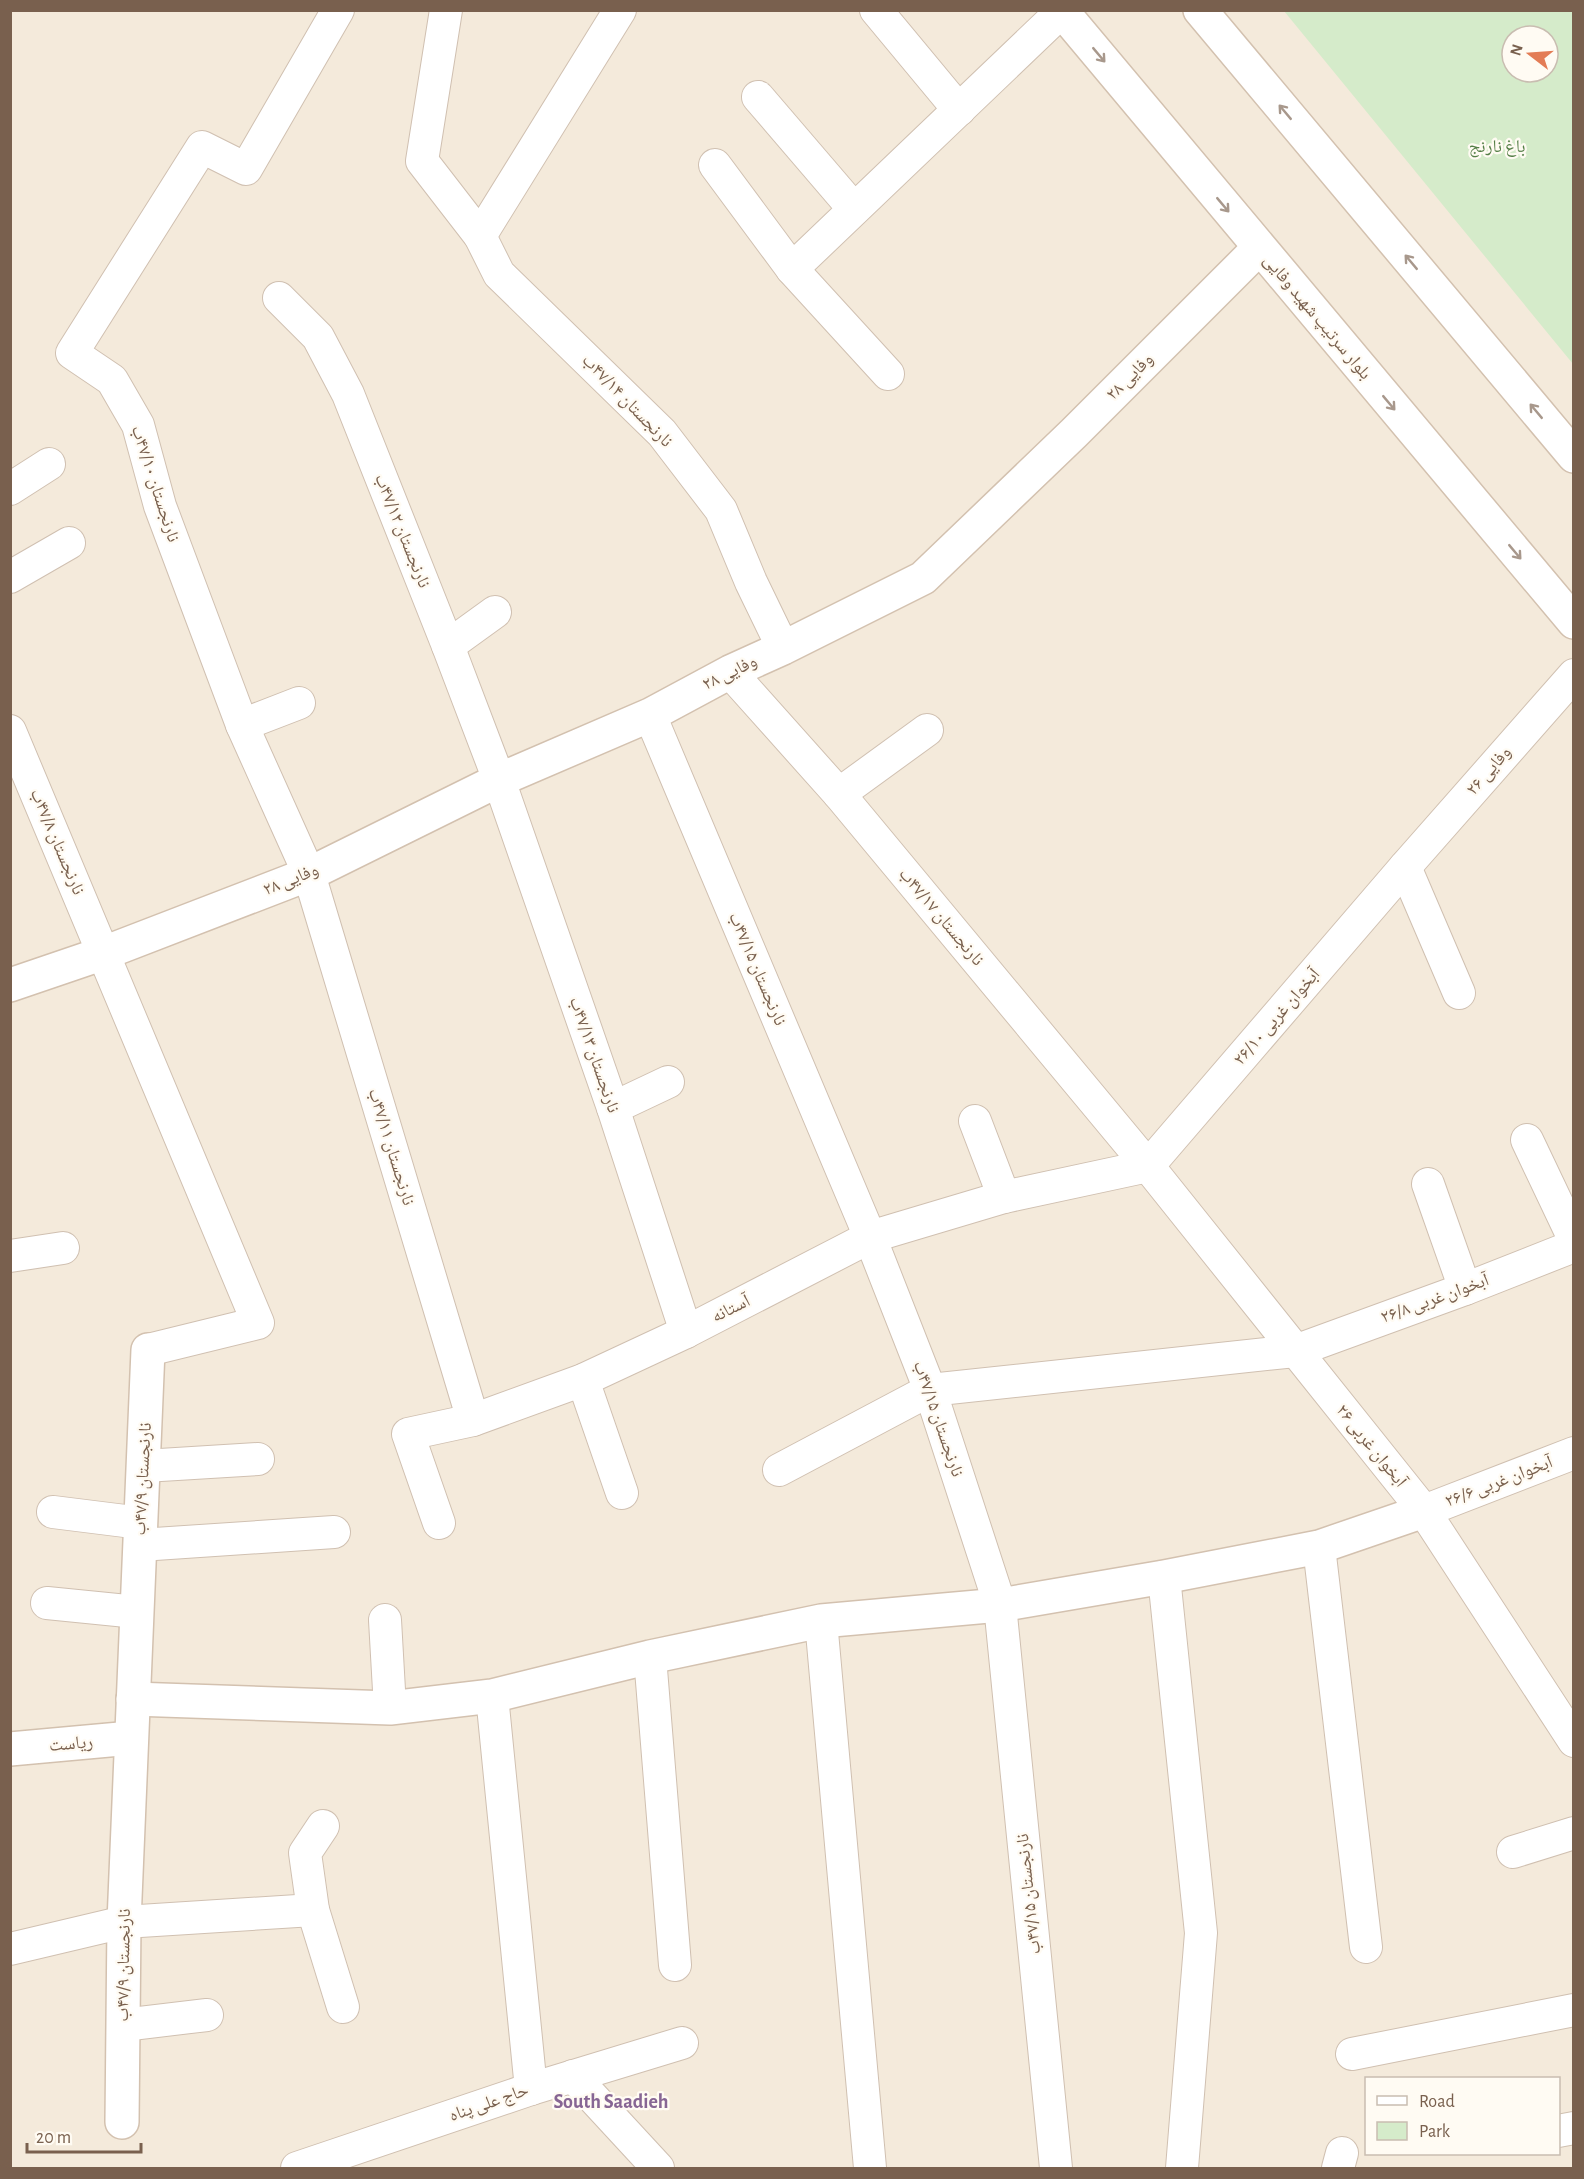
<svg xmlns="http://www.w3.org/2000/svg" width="1584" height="2179" font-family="'Alegreya Sans','Noto Naskh Arabic',sans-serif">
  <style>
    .residential { fill: #f4eadb; fill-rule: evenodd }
    .green { fill: #d5ebca; fill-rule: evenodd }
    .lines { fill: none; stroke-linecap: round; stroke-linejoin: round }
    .street-casing { stroke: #d0c0b1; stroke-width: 34 }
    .secondary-casing { stroke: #d3c1af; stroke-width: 36 }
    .street { stroke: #fff; stroke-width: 32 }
    .secondary { stroke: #fff; stroke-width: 33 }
    .oneway { stroke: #a8988c }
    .labels { text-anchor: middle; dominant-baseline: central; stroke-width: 4.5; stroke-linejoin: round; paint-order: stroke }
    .park-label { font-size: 18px; fill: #547e46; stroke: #fffbf3 }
    .street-label { font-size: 18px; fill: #79604e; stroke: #fffbf3 }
    .neighbourhood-label { font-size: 20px; font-weight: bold; fill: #876694; stroke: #fffbf3 }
  </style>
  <rect width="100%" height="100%" fill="#fdf7ec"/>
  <path class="residential" d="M 11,11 L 1573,11 L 1573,2168 L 11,2168 ZM 1512,36 L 1548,36 L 1548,72 L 1512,72 ZM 1366,2078 L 1558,2078 L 1558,2154 L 1366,2154 Z"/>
  <path class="green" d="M 1284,11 L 1573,11 L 1573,364 ZM 1512,36 L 1548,36 L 1548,72 L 1512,72 Z"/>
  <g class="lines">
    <g class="street-casing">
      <g id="street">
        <polyline points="338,10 246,169 202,147 72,353 112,380 138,425 160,506 242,725 309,874 473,1420"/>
        <polyline points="446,10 422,161 480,236 499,274 662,433 721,510 751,582 783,648"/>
        <polyline points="876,10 959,110"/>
        <polyline points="758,97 854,209"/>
        <polyline points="715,165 792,269 888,374"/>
        <polyline points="480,236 620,10"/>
        <polyline points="792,269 1062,11"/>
        <polyline points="279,298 318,337 348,394 448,646 499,780 613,1108 686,1332"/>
        <polyline points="10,489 49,464"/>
        <polyline points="10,577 69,543"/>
        <polyline points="448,646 495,612"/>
        <polyline points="730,672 839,794 1148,1166 1424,1511 1574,1741"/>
        <polyline points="650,715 870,1237 930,1390 1000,1605 1056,2168"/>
        <polyline points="242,725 299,703"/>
        <polyline points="10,731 258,1323 148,1350"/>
        <polyline points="839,794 927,730"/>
        <polyline points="1405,867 1459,993"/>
        <polyline points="613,1108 668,1082"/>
        <polyline points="975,1121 1004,1197"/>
        <polyline points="1527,1140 1574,1239"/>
        <polyline points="1148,1166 1405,867 1574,675"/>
        <polyline points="1428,1184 1465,1289"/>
        <polyline points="10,1256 63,1248"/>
        <polyline points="583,1380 622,1493"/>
        <polyline points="144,1466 258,1459"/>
        <polyline points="779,1470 930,1390 1295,1351 1465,1289 1574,1246"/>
        <polyline points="1424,1511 1574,1453"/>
        <polyline points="53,1512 141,1523"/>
        <polyline points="439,1523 408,1434 473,1420 583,1380 686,1332 870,1237 1004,1197 1148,1166"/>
        <polyline points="140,1545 334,1532"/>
        <polyline points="1319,1547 1366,1947"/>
        <polyline points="1164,1577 1201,1933 1182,2168"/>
        <polyline points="47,1603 137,1612"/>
        <polyline points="385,1620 390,1708"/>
        <polyline points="821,1621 870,2168"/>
        <polyline points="650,1657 675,1965"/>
        <polyline points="492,1696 531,2089"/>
        <polyline points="323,1826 305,1853 313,1910 343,2007"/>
        <polyline points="1513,1852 1574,1833"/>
        <polyline points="10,1949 124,1922 313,1910"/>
        <polyline points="123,2025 207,2015"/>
        <polyline points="1352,2054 1574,2010"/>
        <polyline points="573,2076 658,2168"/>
        <polyline points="1558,2131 1574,2128"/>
        <polyline points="297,2168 531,2089 682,2043"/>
        <polyline points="1338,2168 1342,2153"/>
      </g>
    </g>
    <g class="secondary-casing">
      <g id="secondary">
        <polyline points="1061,10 1574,622"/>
        <polyline points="1200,10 1574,456"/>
        <polyline points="10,985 104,953 309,874 499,780 650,715 730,672 783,648 923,578 1074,433 1259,248"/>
        <polyline points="133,1699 390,1708 492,1696 650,1657 821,1621 1000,1605 1164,1577 1319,1547 1424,1511"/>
        <polyline points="10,1749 131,1738"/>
        <polyline points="122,2122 124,1922 148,1350"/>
      </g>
    </g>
    <use href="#street" class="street"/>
    <use href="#secondary" class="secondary"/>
  </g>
  <defs><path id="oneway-shaft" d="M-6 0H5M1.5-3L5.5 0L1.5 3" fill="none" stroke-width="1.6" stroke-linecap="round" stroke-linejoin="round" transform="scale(1.5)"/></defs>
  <g class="oneway">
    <use href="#oneway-shaft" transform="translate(1099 55) rotate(50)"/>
    <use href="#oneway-shaft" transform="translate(1285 112) rotate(-130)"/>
    <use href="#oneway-shaft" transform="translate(1223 205) rotate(50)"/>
    <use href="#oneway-shaft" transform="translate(1411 262) rotate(-130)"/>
    <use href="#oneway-shaft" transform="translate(1389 403) rotate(50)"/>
    <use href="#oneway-shaft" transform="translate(1536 411) rotate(-130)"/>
    <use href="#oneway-shaft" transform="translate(1515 552) rotate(50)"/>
  </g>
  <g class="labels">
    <g class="park-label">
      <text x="1497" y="147">باغ نارنج</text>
    </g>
    <g class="street-label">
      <text transform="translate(1317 317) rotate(50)">بلوار سرتیپ شهید وفایی</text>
      <text transform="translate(1130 377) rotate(-45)">وفایی ۲۸</text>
      <text transform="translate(627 401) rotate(46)">نارنجستان ۴۷/۱۴ب</text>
      <text transform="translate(155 484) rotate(72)">نارنجستان ۴۷/۱۰ب</text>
      <text transform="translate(402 531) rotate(68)">نارنجستان ۴۷/۱۲ب</text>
      <text transform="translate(730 673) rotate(-26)">وفایی ۲۸</text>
      <text transform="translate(1489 771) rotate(-49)">وفایی ۲۶</text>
      <text transform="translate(57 842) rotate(67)">نارنجستان ۴۷/۸ب</text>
      <text transform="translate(291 880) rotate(-22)">وفایی ۲۸</text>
      <text transform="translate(941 917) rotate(50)">نارنجستان ۴۷/۱۷ب</text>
      <text transform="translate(757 969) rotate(67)">نارنجستان ۴۷/۱۵ب</text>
      <text transform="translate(1277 1017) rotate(-49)">آبخوان غربی ۲۶/۱۰</text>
      <text transform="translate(594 1055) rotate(71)">نارنجستان ۴۷/۱۳ب</text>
      <text transform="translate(391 1147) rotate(73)">نارنجستان ۴۷/۱۱ب</text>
      <text transform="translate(1435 1299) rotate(-20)">آبخوان غربی ۲۶/۸</text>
      <text transform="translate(731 1309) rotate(-27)">آستانه</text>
      <text transform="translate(938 1419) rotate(71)">نارنجستان ۴۷/۱۵ب</text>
      <text transform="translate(1371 1446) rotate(51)">آبخوان غربی ۲۶</text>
      <text transform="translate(143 1479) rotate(-87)">نارنجستان ۴۷/۹ب</text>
      <text transform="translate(1499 1482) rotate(-21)">آبخوان غربی ۲۶/۶</text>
      <text transform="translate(71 1744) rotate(-5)">ریاست</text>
      <text transform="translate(1029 1894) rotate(-96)">نارنجستان ۴۷/۱۵ب</text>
      <text transform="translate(124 1965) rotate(-89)">نارنجستان ۴۷/۹ب</text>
      <text transform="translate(489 2103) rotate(-19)">حاج علی پناه</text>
    </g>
    <g class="neighbourhood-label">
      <text x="611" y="2102">South Saadieh</text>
    </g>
  </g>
  <rect width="1584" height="2179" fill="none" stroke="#79604e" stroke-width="24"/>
  <rect x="1365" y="2077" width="195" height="78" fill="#fffbf3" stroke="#c9bdb1" stroke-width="1.5"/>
  <rect x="1377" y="2096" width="30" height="9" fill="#ffffff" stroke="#c9bdb1" stroke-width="1.5"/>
  <text x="1419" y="2107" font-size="18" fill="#79604e">Road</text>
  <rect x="1377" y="2122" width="30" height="18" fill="#d5ebca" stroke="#c9bdb1" stroke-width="1.5"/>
  <text x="1419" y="2137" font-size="18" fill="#79604e">Park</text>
  <g transform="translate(1530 54) rotate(287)"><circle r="28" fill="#fffbf3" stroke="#c9bdb1" stroke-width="1.5"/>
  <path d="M0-4.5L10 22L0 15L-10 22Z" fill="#e37c55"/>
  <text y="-9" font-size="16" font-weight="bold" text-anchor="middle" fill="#79604e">N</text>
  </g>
  <path d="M27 2143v9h114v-9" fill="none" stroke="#79604e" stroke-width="3"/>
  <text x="36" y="2143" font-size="18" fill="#79604e" stroke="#fffbf3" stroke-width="4.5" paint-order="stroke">20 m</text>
</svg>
